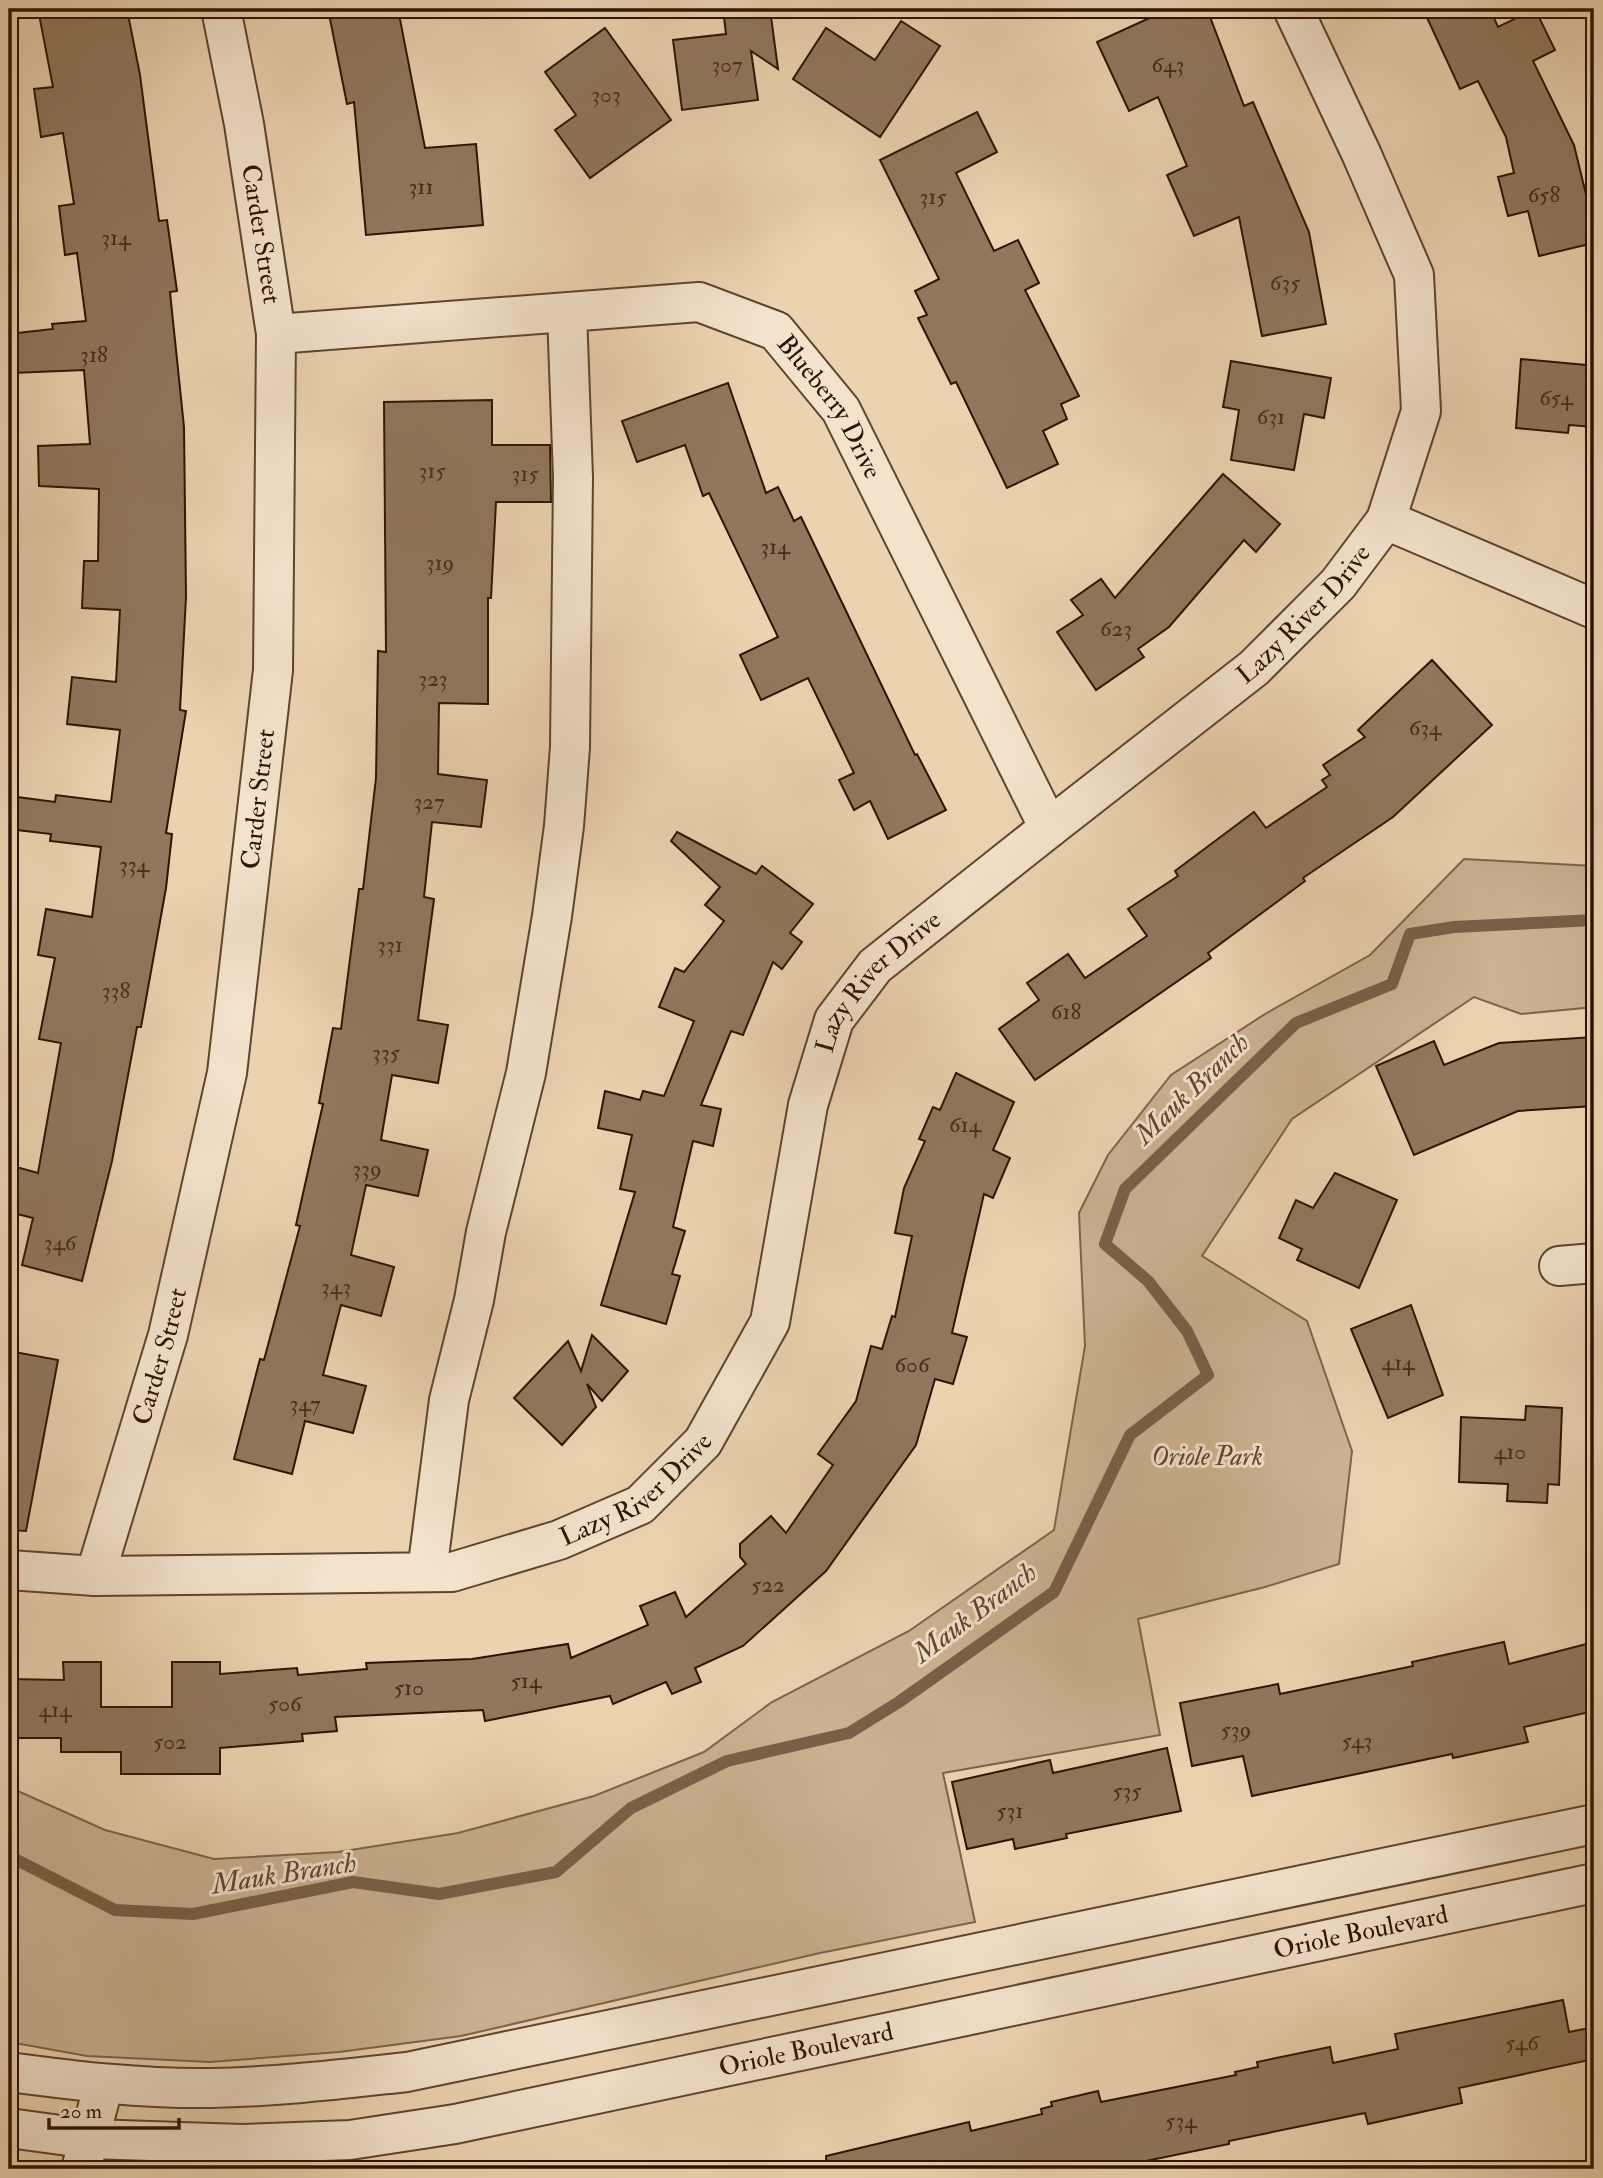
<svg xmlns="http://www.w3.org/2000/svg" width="1603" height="2178" font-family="'IM FELL Double Pica',serif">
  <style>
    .green { fill: #ccb393; stroke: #7d644b; stroke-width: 2 }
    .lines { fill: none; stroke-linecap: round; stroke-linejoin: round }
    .stream { stroke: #796047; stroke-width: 12 }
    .building { fill: #91775d; stroke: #2e1403; stroke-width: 2 }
    .minor-casing { stroke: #5e442e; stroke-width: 42 }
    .tertiary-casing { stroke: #5e442e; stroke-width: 42 }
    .minor { stroke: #f3e2cc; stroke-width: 38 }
    .tertiary { stroke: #f3e2cc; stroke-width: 38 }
    .labels { text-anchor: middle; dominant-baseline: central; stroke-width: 6; stroke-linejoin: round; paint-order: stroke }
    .number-label { font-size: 23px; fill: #472d1a }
    .street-label { font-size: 26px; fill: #2e1403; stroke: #f3e2cc }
    .park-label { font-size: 26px; font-style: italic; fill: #5d442e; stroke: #f3e2cc }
    .water-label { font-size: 28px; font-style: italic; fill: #604631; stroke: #f3e2cc }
  </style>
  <rect width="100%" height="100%" fill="#ecd3b0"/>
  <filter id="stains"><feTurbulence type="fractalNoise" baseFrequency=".00286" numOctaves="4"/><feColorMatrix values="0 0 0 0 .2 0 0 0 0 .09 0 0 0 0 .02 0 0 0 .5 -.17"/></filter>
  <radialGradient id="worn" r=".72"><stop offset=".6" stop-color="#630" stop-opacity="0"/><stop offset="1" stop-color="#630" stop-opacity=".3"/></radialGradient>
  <polygon class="green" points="1464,859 1594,866 1594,1007 1521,1014 1474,997 1292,1119 1202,1256 1307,1321 1352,1451 1339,1564 1265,1587 1138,1619 1160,1735 943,1773 975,1922 820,1953 461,2036 339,2052 210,2062 87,2056 9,2042 9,1787 105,1830 214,1859 338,1852 458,1833 594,1796 704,1752 772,1702 909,1631 1054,1530 1085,1346 1079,1213 1108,1155 1171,1075 1265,1014 1370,955"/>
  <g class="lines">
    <polyline class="stream" points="9,1856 115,1910 193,1914 353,1882 439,1894 556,1872 631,1808 727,1761 849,1733 899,1702 1054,1592 1130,1435 1208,1375 1187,1331 1148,1281 1105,1244 1125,1189 1296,1023 1392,984 1410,934 1454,927 1594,920"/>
  </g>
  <g class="building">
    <polygon points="38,9 127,9 140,75 159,221 167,220 177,291 170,292 184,427 186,597 180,710 186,711 166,833 172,834 166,888 141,1027 137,1027 112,1161 82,1281 22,1265 33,1218 9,1212 9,1165 38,1173 61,1043 39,1039 55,958 38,955 46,909 92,917 101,847 50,841 51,834 9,829 9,796 55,802 56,795 111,802 120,730 67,724 72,677 116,682 120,610 82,608 84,561 98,561 99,489 39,486 38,446 90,444 84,370 13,373 9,334 53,329 52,324 86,321 77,253 65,255 59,206 74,204 63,133 41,137 34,89 53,87"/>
    <polygon points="328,9 398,9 425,148 476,144 483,225 366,235 354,102 347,104"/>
    <polygon points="723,9 770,9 778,69 751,51 758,100 682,110 673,40 726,34"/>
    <polygon points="1169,9 1207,9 1244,106 1253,102 1309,232 1326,324 1262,336 1239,217 1194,236 1167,175 1187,166 1158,97 1129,111 1097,42"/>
    <polygon points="1423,9 1490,9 1498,27 1535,9 1555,50 1533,61 1574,145 1594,227 1594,243 1539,256 1528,211 1508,216 1498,177 1514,173 1506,137 1478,81 1460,89"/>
    <polygon points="901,21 940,46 880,137 793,79 826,28 875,60"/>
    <polygon points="605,28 671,120 590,178 555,130 576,115 545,72"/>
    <polygon points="977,112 997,152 956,173 994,251 1018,240 1039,283 1025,290 1079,396 1061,404 1067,419 1043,431 1058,464 1007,488 956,382 951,384 918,318 927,315 915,291 939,279 880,160"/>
    <polygon points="1521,359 1586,365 1586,369 1594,370 1594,427 1569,425 1568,433 1516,428"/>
    <polygon points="1231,361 1331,378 1324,418 1304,414 1294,470 1231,460 1239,410 1223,407"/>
    <polygon points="728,383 766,493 778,487 794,521 801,517 915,755 917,754 946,810 888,839 870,801 854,810 839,780 854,773 808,678 761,700 740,655 778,637 709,493 703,496 685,445 637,462 622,421"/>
    <polygon points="492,400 492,445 550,445 551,502 496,502 491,598 488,598 488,704 439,703 438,774 487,780 481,827 432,822 424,897 434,899 418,1020 448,1025 438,1083 392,1075 381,1140 428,1150 418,1196 366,1185 351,1255 394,1267 381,1316 341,1305 323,1375 366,1386 353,1433 305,1421 292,1474 234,1459 260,1359 264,1360 300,1226 296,1225 323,1104 319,1103 333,1028 341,1029 359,889 363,889 376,778 378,651 386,652 384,402"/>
    <polygon points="1223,474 1280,524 1256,552 1244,540 1169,627 1138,649 1144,657 1096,690 1057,632 1083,615 1071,600 1101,579 1115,598"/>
    <polygon points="1432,660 1492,725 1393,817 1303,878 1305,881 1208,953 1211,958 1035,1080 999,1029 1039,1000 1027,983 1068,954 1085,978 1147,936 1128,909 1178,876 1175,871 1254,812 1266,828 1327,787 1322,780 1330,775 1323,765 1365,737 1358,730"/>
    <polygon points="677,832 756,874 762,866 813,904 790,933 802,942 782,969 773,962 743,1035 731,1031 701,1105 721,1109 713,1146 693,1141 673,1227 685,1231 672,1274 680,1276 666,1324 601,1305 635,1192 620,1189 632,1135 598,1128 605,1091 640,1100 643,1091 664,1096 694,1021 659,1007 675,968 684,972 724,921 705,905 720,887 671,841"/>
    <polygon points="1594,1037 1594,1106 1518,1111 1414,1155 1376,1066 1434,1041 1444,1065 1499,1043"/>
    <polygon points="956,1073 1014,1102 993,1150 1010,1158 993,1198 984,1194 952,1333 967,1337 953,1384 935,1379 916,1445 826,1571 743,1646 695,1668 701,1682 672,1694 666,1682 613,1704 610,1696 485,1721 483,1710 335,1717 337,1731 302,1734 303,1741 220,1748 220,1774 121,1774 121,1752 61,1752 61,1738 9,1738 9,1679 64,1680 63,1662 101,1662 101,1707 172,1707 172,1662 220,1662 220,1674 297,1668 298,1675 367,1669 366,1663 472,1659 568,1644 571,1658 648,1625 640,1606 675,1592 686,1617 746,1564 740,1557 740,1544 771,1516 786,1533 833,1465 818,1454 856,1401 871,1346 882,1349 892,1316 895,1317 912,1236 895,1233 904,1188 925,1141 919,1139 933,1107 940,1110"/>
    <polygon points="1335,1173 1397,1200 1359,1288 1297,1260 1302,1249 1279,1238 1296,1200 1313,1208"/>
    <polygon points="1411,1305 1443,1395 1388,1418 1351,1329"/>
    <polygon points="592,1335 628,1371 602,1401 587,1384 596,1407 562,1445 514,1398 568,1341 581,1371"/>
    <polygon points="9,1351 58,1360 26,1531 9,1530"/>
    <polygon points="1526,1406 1562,1408 1559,1485 1548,1484 1547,1503 1507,1501 1508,1484 1459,1482 1461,1417 1525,1420"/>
    <polygon points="1504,1642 1509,1664 1594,1642 1594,1711 1524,1727 1528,1742 1453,1758 1452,1754 1252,1796 1243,1756 1192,1766 1180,1703 1278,1684 1280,1694 1413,1666 1412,1662"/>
    <polygon points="1167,1748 1181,1811 1066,1834 1067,1838 1015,1849 1013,1839 967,1849 952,1782 1050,1760 1053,1773"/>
    <polygon points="1563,2000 1569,2032 1594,2027 1594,2059 1459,2088 1462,2103 1368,2124 1365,2113 1229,2141 1229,2144 1107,2169 827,2169 826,2156 969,2122 971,2131 1042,2114 1041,2109 1052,2106 1051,2102 1098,2091 1101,2102 1236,2075 1235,2072 1258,2067 1257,2062 1330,2047 1333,2063 1398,2049 1395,2034"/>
  </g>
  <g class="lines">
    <g class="minor-casing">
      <g id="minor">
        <path id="s1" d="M 276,334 L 699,302 L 776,331 L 841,410 L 1049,828"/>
        <polyline points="1386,520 1594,609"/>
        <polyline points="1559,1266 1594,1263"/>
        <path id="s2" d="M 9,1570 L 95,1576 L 452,1572 L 559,1540 L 640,1505 L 703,1442 L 770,1322 L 808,1105 L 834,1020 L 875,966 L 1049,828 L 1254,668 L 1338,584 L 1386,520 L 1421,411 L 1414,275 L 1361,153 L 1293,9"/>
        <polyline points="427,1572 449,1400 474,1300 486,1232 526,1073 552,916 564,826 570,747 573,477 567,313"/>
        <path id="s3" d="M 95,1576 L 168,1335 L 227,1073 L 273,670 L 276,334 L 244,124 L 221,9"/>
        <polyline points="81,2169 104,2084"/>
      </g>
    </g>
    <g class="tertiary-casing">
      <g id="tertiary">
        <path d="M 9,2072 C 76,2081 143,2089 211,2088 C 276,2087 342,2079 407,2072 L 1594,1824"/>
        <path id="s4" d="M 9,2128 L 90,2139 L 243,2144 L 350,2140 L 455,2124 L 1594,1883"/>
      </g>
    </g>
    <use href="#minor" class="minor"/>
    <use href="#tertiary" class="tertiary"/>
  </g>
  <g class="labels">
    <g class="number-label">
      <text x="727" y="64">307</text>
      <text x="1168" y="64">643</text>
      <text x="606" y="94">303</text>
      <text x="421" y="186">311</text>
      <text x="1544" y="194">658</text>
      <text x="933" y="196">315</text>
      <text x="116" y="237">314</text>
      <text x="1285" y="282">635</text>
      <text x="94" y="354">318</text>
      <text x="1556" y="397">654</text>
      <text x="1271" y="416">631</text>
      <text x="432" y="470">315</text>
      <text x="525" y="473">315</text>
      <text x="775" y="546">314</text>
      <text x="440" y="562">319</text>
      <text x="1116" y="628">623</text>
      <text x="433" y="678">323</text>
      <text x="1425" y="727">634</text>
      <text x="429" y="801">327</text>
      <text x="134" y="864">334</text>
      <text x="390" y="944">331</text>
      <text x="116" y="990">338</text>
      <text x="1066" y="1011">618</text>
      <text x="386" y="1052">335</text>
      <text x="965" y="1124">614</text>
      <text x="367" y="1168">339</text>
      <text x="60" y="1242">346</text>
      <text x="336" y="1286">343</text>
      <text x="1398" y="1362">414</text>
      <text x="912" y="1364">606</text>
      <text x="305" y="1403">347</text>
      <text x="1510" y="1451">410</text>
      <text x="768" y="1584">522</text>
      <text x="526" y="1680">514</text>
      <text x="409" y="1687">510</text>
      <text x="285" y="1703">506</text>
      <text x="55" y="1709">414</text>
      <text x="1236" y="1729">539</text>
      <text x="1357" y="1740">543</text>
      <text x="170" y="1741">502</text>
      <text x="1127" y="1790">535</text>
      <text x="1010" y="1810">531</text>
      <text x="1522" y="2042">546</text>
      <text x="1181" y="2120">534</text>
    </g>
    <g class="street-label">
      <text transform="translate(261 234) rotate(81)">Carder Street</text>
      <text stroke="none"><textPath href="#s1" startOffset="600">Blueberry Drive</textPath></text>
      <text stroke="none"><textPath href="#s2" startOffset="1802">Lazy River Drive</textPath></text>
      <text stroke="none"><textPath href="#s3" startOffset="796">Carder Street</textPath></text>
      <text stroke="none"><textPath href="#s2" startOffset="1236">Lazy River Drive</textPath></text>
      <text stroke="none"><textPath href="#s3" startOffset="229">Carder Street</textPath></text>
      <text stroke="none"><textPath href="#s2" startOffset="648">Lazy River Drive</textPath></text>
      <text stroke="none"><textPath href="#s4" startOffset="1374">Oriole Boulevard</textPath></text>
      <text stroke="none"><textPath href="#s4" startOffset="807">Oriole Boulevard</textPath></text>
    </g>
    <g class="park-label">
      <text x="1207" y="1457">Oriole Park</text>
    </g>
    <g class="water-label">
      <text transform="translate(1192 1089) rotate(-44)">Mauk Branch</text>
      <text transform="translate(975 1613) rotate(-37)">Mauk Branch</text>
      <text transform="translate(284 1874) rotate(-9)">Mauk Branch</text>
    </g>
  </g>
  <rect width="1603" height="2178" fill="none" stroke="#ecd3b0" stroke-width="35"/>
  <rect x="10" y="10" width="1582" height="2157" fill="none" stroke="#2e1403" stroke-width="3.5"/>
  <rect x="18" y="18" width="1568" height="2143" fill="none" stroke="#2e1403" stroke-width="2"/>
  <path d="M49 2118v10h130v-10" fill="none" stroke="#2e1403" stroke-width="3.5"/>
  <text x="60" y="2118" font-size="21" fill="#2e1403" stroke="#f3e2cc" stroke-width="5" paint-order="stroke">20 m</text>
  <rect width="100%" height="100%" filter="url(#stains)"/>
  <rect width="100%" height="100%" fill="url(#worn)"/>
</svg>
